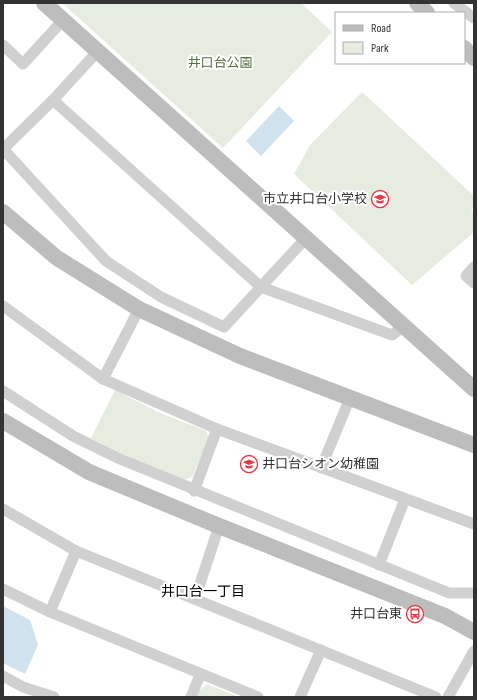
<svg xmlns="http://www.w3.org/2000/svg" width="477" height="700" font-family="'Sofia Sans Condensed','Noto Sans JP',sans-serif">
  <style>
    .green { fill: #e6ecdf }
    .water { fill: #cfe2ee }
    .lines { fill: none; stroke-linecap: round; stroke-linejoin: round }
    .street { stroke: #d0d0d0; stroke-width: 11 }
    .secondary { stroke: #bdbdbd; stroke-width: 16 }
    .labels { text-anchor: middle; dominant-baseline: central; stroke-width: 4; stroke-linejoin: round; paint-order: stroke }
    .park-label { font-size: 13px; fill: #56703f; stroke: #fff }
    .poi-label { font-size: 13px; fill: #333; stroke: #fff; text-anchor: end }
    .neighbourhood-label { font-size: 14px; fill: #000; stroke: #fff }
  </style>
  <rect width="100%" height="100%" fill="#fff"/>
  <g class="green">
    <polygon points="62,3 301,3 332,32 223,148"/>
    <polygon points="362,92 474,196 474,206 471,210 474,214 474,232 412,285 294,174 310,145"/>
    <polygon points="115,390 158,412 206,431 209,438 192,477 184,480 143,464 91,438"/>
    <polygon points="207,684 239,697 196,697 199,691"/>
  </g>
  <g class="water">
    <polygon points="279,106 294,121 261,156 246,141"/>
    <polygon points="3,606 30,620 38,645 25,674 3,663"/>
  </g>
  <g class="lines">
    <g class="street">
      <polyline points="454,3 474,18"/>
      <polyline points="3,45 23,64 63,20"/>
      <polyline points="53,100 261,287 392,335 404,326"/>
      <polyline points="3,149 106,261 161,297 224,327 306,238"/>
      <polyline points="3,149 53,100 97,52"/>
      <polyline points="474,267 466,276 474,283"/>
      <polyline points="3,306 103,379 217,429 474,524"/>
      <polyline points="103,379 139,309"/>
      <polyline points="3,391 73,436 120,459 449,593 474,593"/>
      <polyline points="321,468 350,398"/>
      <polyline points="194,491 217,429"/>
      <polyline points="3,509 76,551 436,697"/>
      <polyline points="379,565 405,499"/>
      <polyline points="3,589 50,612 258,697"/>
      <polyline points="195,599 219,526"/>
      <polyline points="50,612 76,551"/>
      <polyline points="3,676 23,687 54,697"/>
      <polyline points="191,697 200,675"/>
      <polyline points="300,697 321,650"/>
      <polyline points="448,697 474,651"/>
    </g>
    <g class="secondary">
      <polyline points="44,3 474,389"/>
      <polyline points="417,3 427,13"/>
      <polyline points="464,48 474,58"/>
      <polyline points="3,212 57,258 139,309 240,356 474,445"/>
      <polyline points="3,421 89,472 219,526 445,616 474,632"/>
    </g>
  </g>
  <defs>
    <g id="school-ring" transform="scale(0.9)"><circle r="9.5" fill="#fff" stroke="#e63946" stroke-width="1.5"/><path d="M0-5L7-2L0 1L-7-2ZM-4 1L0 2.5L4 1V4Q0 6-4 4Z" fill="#e63946"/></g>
    <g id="bus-ring" transform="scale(0.9)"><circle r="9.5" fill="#fff" stroke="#e63946" stroke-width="1.5"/><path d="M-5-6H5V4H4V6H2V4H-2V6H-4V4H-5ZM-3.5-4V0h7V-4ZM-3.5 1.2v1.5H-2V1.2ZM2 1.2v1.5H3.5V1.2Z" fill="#e63946"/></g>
  </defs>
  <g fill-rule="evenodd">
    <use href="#school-ring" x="380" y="199"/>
    <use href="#school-ring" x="249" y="464"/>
    <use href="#bus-ring" x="415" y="614"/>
  </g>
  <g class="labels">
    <g class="park-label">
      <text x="220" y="63">井口台公園</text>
    </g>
    <g class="poi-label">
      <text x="367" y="199">市立井口台小学校</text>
      <text x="262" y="464" text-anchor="start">井口台シオン幼稚園</text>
      <text x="402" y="614">井口台東</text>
    </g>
    <g class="neighbourhood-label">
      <text x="203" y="591">井口台一丁目</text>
    </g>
  </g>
  <rect width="477" height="700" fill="none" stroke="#333333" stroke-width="8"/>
  <rect x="335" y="12" width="130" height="52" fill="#ffffff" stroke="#adadad"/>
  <rect x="343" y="25" width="20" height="6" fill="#bdbdbd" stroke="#adadad"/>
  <text x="371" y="32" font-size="12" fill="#333333">Road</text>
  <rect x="343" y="42" width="20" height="12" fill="#e6ecdf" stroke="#adadad"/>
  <text x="371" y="52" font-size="12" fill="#333333">Park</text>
</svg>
